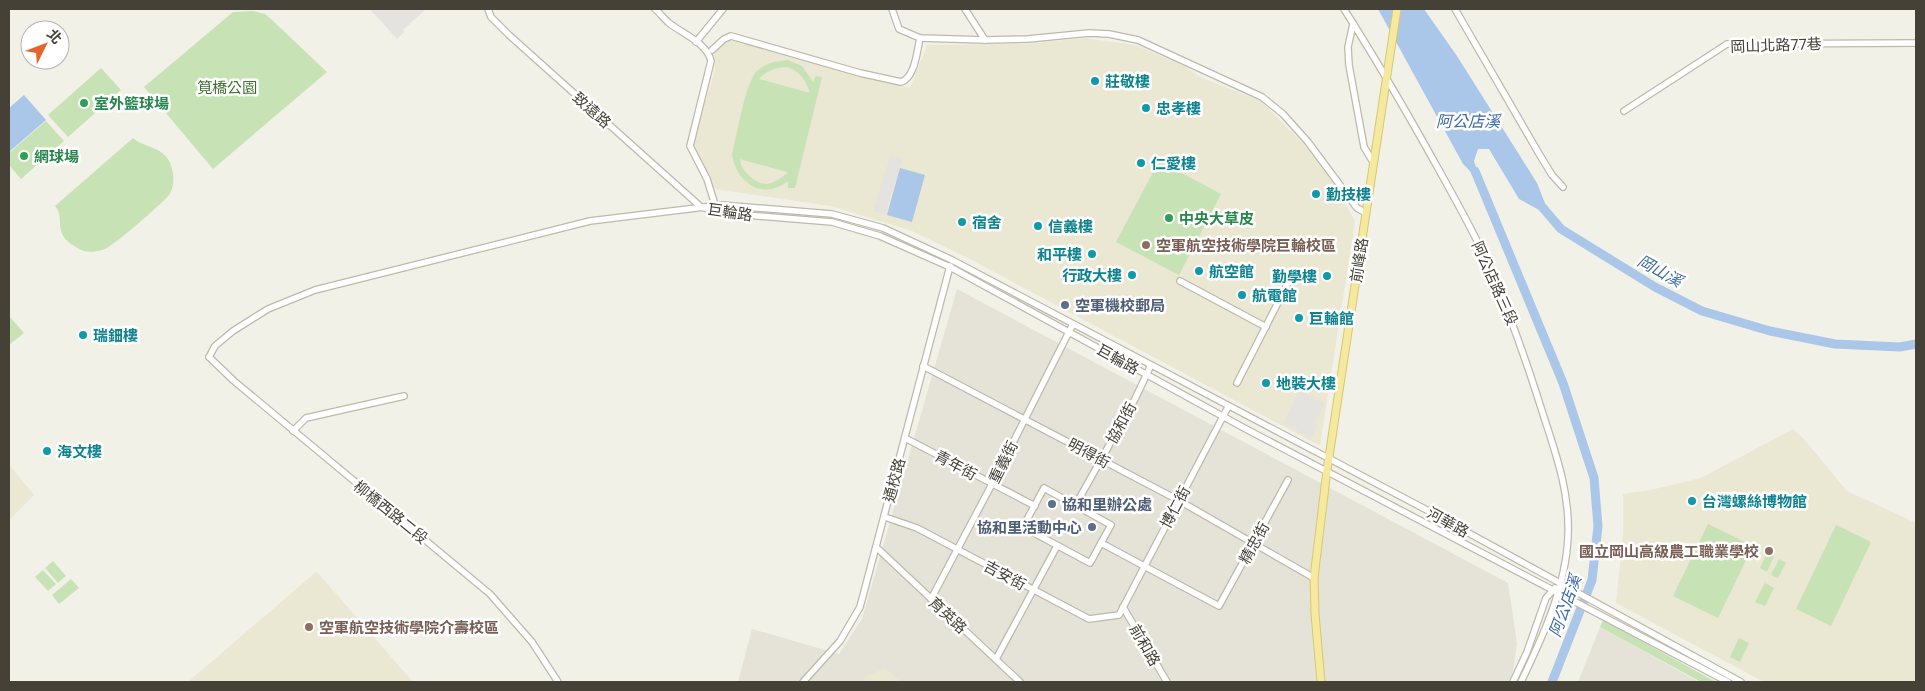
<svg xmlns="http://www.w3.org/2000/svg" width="1925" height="691" font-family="Poppins,'Noto Sans TC',sans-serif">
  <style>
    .residential { fill: #e5e3d7 }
    .education { fill: #eae7d3 }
    .green { fill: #c7e2b5; fill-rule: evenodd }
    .parking { fill: #e4e3df }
    .water { fill: #aac6e9 }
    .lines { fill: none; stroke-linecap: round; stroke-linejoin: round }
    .river { stroke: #aac6e9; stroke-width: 9 }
    .minor-casing { stroke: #bdb9ab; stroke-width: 8 }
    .major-casing { stroke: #d7c871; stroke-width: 9 }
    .minor { stroke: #fff; stroke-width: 5.5 }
    .major { stroke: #f4e99f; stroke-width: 7 }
    .culture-dot { fill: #0f9aa8; stroke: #fff; stroke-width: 2 }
    .leisure-dot { fill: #2e9e5b; stroke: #fff; stroke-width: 2 }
    .education-dot { fill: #8d6e63; stroke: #fff; stroke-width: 2 }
    .service-dot { fill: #5c6f8a; stroke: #fff; stroke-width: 2 }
    .labels { text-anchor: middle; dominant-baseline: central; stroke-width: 5; stroke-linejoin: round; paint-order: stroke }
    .street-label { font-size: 15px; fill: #454137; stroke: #fff }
    .culture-label { font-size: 15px; font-weight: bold; fill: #0d838f; stroke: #fff; text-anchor: start }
    .park-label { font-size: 15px; fill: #3f7030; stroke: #fff }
    .leisure-label { font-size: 15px; font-weight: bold; fill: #27864d; stroke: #fff; text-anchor: start }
    .education-label { font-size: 15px; font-weight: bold; fill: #785e54; stroke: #fff; text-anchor: start }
    .service-label { font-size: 15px; font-weight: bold; fill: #4e5e75; stroke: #fff; text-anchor: start }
    .water-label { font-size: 16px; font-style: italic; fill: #3b69a6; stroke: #fff }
  </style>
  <rect width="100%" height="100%" fill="#f2f1e8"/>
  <g class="residential">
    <polygon points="957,289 1508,583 1517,644 1513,671 1509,682 738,682 752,629 839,654 862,619"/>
    <polygon points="1600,627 1699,682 1578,682"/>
  </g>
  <g class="education">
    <polygon points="1084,38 1135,45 1184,66 1202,78 1261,101 1322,163 1355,221 1320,446 968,258 912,231 831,206 715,189 693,145 715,69 714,53 729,40 910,88 927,45 1027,44"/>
    <polygon points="1793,429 1803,438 1847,491 1916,523 1916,682 1764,682 1616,603 1623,534 1623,494 1651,490 1701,478"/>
    <polygon points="9,465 34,495 9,520"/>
    <polygon points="317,572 413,682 188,682 316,572"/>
    <polygon points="886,668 901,682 863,682 864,677"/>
  </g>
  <g class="green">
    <polygon points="253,11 265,14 271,19 327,72 213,169 144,87 233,12"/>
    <path d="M 788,60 L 802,66 L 813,82 L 816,76 L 822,77 L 795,188 L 788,188 L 788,181 C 763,201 736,183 732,154 C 737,135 745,85 756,72 C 765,63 776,61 788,60 ZM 787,67 C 800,71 806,81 810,93 L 759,79 C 767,70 775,68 787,67 ZM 740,159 L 787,172 L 788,173 C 782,177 774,183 767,184 C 754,184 740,169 740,159 Z"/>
    <polygon points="101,68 121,90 68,137 48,115"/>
    <polygon points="46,121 64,141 21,179 9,165 9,153"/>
    <path d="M 133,138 C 143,147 159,146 168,159 C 174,169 176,185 169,195 C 164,202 112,247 105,249 C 95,253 84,253 76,247 C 51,233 66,219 55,206 Z"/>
    <polygon points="1159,161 1221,194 1179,275 1116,242"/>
    <polygon points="9,316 24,333 9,345 9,315"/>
    <polygon points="1708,524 1753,546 1718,618 1673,596"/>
    <polygon points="1836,525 1871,542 1831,626 1796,609"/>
    <polygon points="1767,553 1774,556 1767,572 1760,568"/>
    <polygon points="1779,559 1786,563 1778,578 1771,575"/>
    <polygon points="53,561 66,576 58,583 45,568"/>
    <polygon points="43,570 56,584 48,591 35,577"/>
    <polygon points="71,579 79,588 59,604 52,595"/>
    <polygon points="1765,583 1774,588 1765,606 1755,602"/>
    <polygon points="1603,620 1716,682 1701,682 1600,627"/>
    <polygon points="1739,638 1749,643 1740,662 1730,657"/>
  </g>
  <g class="parking">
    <polygon points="370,9 426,9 403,30 404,32 397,39"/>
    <polygon points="890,155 902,159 885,215 873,211"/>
    <polygon points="1300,391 1325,404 1314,424 1317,426 1311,438 1283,423"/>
  </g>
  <g class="water">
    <polygon points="1378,9 1424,9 1457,56 1537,183 1550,216 1519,199 1489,149 1478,149 1474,161 1480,181 1463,164"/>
    <polygon points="24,95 46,120 9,152 9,108"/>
    <polygon points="900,168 925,175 912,222 887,215"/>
  </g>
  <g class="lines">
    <g class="river">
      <polyline points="1475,171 1563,383 1594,478 1598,526 1592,580 1552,682"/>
      <polyline points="1543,208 1561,229 1655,287 1702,311 1770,331 1835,344 1900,347 1916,344"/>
    </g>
    <g class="minor-casing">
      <g id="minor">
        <polyline points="488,9 491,17 509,35 701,207 721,213 832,222 880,236 950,267 1246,429 1728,682"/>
        <path d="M 655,9 C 660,13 664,19 669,23 C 683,34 707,43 711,61 L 690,146 L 707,179 L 716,208"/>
        <polyline points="892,9 899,29 920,38 985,40 1028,39 1089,33 1109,34 1138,40 1262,97 1283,114 1308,142 1357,208 1366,213"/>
        <polyline points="965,9 985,40"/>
        <path d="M 1344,9 C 1372,53 1399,99 1425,145 C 1445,181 1466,217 1484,255 C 1508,307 1526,360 1543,414 C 1556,454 1570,493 1568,536 C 1566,587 1543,636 1521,682"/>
        <polyline points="1455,9 1538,152 1552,175 1563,187"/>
        <polyline points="1353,24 1348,47 1349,65 1364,147 1373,162"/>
        <polyline points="696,42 723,9"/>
        <path d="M 712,50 L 724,39 L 731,36 L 860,73 L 901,82 C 915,78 917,51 920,38"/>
        <polyline points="1624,111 1727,44 1916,43"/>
        <polyline points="1180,281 1266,327"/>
        <polyline points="923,366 1178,500 1314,578"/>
        <polyline points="1237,383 1288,283"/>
        <polyline points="293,431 306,418 404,396"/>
        <polyline points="905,438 1035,506"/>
        <polygon points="1044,488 1111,525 1090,563 1023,527"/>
        <polyline points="1075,506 1135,399 1151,365"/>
        <polyline points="885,517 917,528 1089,619 1119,615 1228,407"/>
        <polyline points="1101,543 1219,606 1288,480"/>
        <polyline points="876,547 1020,682"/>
        <polyline points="931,599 992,484 1073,324"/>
        <polyline points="1123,607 1167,682"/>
        <polyline points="996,659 1057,546"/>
        <polyline points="558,682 532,642 490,594 234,381 209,357 215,346 233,331 268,309 315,290 590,221 721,205 832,214 883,228 952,260 1423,508 1741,682"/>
        <polyline points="803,682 840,641 860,607 950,266"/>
        <polyline points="1513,682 1527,652 1546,598 1555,588"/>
      </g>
    </g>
    <g class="major-casing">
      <polyline id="major" points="1321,682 1315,614 1314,578 1316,561 1327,470 1397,9"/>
    </g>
    <use href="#minor" class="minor"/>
    <use href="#major" class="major"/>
  </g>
  <g class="culture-dot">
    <circle cx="1095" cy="81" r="5"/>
    <circle cx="1146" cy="108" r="5"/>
    <circle cx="1141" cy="163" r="5"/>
    <circle cx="1316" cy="194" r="5"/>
    <circle cx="962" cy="222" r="5"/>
    <circle cx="1038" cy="226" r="5"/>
    <circle cx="1092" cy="254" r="5"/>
    <circle cx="1199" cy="271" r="5"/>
    <circle cx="1132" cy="275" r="5"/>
    <circle cx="1327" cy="276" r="5"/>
    <circle cx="1242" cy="295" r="5"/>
    <circle cx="1299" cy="318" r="5"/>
    <circle cx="83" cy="335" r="5"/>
    <circle cx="1266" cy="383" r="5"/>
    <circle cx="47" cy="451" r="5"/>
    <circle cx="1692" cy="501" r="5"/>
  </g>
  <g class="leisure-dot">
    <circle cx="84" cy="103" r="5"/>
    <circle cx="24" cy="156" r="5"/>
    <circle cx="1169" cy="218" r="5"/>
  </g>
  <g class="education-dot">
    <circle cx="1146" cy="245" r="5"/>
    <circle cx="1769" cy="551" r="5"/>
    <circle cx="309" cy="627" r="5"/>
  </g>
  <g class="service-dot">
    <circle cx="1065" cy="305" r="5"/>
    <circle cx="1052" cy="504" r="5"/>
    <circle cx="1092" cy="527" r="5"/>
  </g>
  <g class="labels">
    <g class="street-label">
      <text transform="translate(1776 45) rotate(-2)">岡山北路77巷</text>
      <text transform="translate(592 110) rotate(42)">致遠路</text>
      <text transform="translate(730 212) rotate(8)">巨輪路</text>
      <text transform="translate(1359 260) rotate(-81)">前峰路</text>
      <text transform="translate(1495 283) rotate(66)">阿公店路三段</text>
      <text transform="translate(1118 359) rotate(29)">巨輪路</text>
      <text transform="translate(1121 423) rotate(-61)">協和街</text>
      <text transform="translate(1089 453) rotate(28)">明得街</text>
      <text transform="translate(1003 462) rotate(-63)">重義街</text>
      <text transform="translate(956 465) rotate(28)">青年街</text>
      <text transform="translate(894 480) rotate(-75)">通校路</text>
      <text transform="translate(1175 507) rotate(-62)">博仁街</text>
      <text transform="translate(391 512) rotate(39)">柳橋西路二段</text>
      <text transform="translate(1448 522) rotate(29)">河華路</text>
      <text transform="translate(1254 543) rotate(-61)">精忠街</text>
      <text transform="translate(1005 575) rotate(28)">吉安街</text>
      <text transform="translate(948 615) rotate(43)">育英路</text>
      <text transform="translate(1145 645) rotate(60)">前和路</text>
    </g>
    <g class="culture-label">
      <text x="1105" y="81">莊敬樓</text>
      <text x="1156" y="108">忠孝樓</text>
      <text x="1151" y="163">仁愛樓</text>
      <text x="1326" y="194">勤技樓</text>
      <text x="972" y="222">宿舍</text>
      <text x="1048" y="226">信義樓</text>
      <text x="1082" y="254" text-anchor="end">和平樓</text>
      <text x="1209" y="271">航空館</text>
      <text x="1122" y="275" text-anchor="end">行政大樓</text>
      <text x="1317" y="276" text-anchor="end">勤學樓</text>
      <text x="1252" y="295">航電館</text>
      <text x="1309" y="318">巨輪館</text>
      <text x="93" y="335">瑞鈿樓</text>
      <text x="1276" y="383">地裝大樓</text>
      <text x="57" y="451">海文樓</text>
      <text x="1702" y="501">台灣螺絲博物館</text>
    </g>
    <g class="park-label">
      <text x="227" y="87">筧橋公園</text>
    </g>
    <g class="leisure-label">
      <text x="94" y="103">室外籃球場</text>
      <text x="34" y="156">網球場</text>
      <text x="1179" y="218">中央大草皮</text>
    </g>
    <g class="education-label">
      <text x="1156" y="245">空軍航空技術學院巨輪校區</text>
      <text x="1759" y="551" text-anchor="end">國立岡山高級農工職業學校</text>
      <text x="319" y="627">空軍航空技術學院介壽校區</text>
    </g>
    <g class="service-label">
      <text x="1075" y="305">空軍機校郵局</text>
      <text x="1062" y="504">協和里辦公處</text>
      <text x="1082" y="527" text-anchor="end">協和里活動中心</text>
    </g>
    <g class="water-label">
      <text x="1468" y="121">阿公店溪</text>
      <text transform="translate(1660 271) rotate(29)">岡山溪</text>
      <text transform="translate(1565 606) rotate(-70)">阿公店溪</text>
    </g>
  </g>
  <rect width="1925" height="691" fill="none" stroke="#454137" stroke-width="20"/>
  <g transform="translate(45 45) rotate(48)"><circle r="24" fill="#ffffff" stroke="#b5b3af"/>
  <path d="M0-4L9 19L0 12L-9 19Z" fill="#e4652d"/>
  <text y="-8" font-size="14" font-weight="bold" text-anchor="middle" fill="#454137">北</text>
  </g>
</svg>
